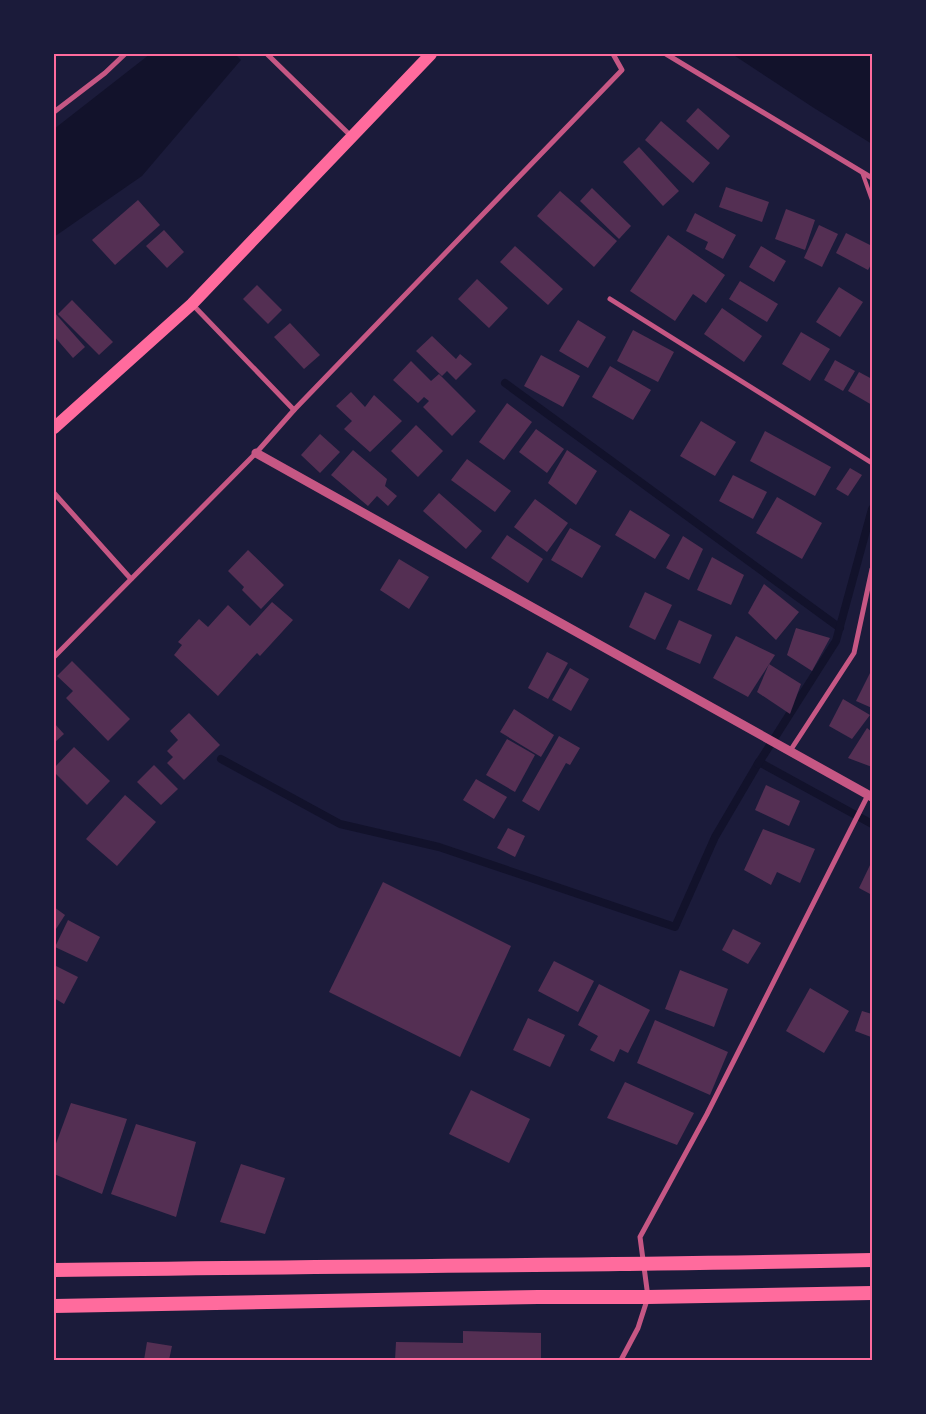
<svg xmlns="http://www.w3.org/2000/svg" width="926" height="1414" font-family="Bitter,serif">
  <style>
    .water { fill: #12122b }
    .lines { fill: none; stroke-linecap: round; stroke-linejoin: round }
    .stream { stroke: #12122b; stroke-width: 8 }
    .building { fill: #542f53 }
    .service { stroke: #c65784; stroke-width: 4 }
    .minor { stroke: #c65784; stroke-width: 5 }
    .tertiary { stroke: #c65784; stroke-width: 9 }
    .primary { stroke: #ff6b9d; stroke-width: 12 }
    .trunk { stroke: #ff6b9d; stroke-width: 14 }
    .neatline { fill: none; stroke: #ff6b9d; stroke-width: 2 }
  </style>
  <rect width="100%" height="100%" fill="#1b1b3a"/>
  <g class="water">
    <polygon points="150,54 235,54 241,60 142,176 54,237 54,129"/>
    <polygon points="732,54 872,54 872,144 814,108"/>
  </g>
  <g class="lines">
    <g class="stream">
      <polyline points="505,383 840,628"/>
      <polyline points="221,759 340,824 439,847 675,927 715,837 759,762 872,824"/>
      <polyline points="758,764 836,641 872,509"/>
    </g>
  </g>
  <g class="building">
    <polygon points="698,108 730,136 718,150 686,121"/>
    <polygon points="661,121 710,163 693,183 645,140"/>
    <polygon points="639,147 679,191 663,206 623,162"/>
    <polygon points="726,187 769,202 762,222 719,207"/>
    <polygon points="592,188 631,226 619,239 580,201"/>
    <polygon points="560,191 617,241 594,267 537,216"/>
    <polygon points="138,200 160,225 115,265 92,240"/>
    <polygon points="786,209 815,220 805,250 775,239"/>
    <polygon points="695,213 736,235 723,259 705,249 708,242 686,231"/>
    <polygon points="819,225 838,234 822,267 804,258"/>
    <polygon points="164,230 184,252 167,268 146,246"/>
    <polygon points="846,233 872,246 872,263 868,270 836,253"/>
    <polygon points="668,235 725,275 706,303 693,294 675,321 630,291"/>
    <polygon points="515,246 563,289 548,305 500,262"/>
    <polygon points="761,246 786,261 774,282 749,267"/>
    <polygon points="477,279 508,308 489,328 458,299"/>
    <polygon points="740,281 778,304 767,322 729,299"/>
    <polygon points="257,285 282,310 268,324 243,299"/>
    <polygon points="839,287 863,302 840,337 816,322"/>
    <polygon points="72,300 113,342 99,355 58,314"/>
    <polygon points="722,308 762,336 744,362 704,334"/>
    <polygon points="54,312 85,347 73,358 54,336"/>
    <polygon points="578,320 606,337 588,368 559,351"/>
    <polygon points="290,323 320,355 304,369 274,337"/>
    <polygon points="633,330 674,352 658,382 617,361"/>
    <polygon points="801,332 830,349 810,381 782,364"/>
    <polygon points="432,336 456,359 460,354 472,364 456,380 447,371 442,376 416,351"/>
    <polygon points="541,355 580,376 563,407 524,386"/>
    <polygon points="835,360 855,371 843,391 824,380"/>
    <polygon points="411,361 431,381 439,374 476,411 452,436 423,407 429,401 424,397 418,403 393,380"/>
    <polygon points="610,366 651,390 633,420 592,397"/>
    <polygon points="859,372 872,379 872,405 848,391"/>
    <polygon points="351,392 365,407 374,395 402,421 370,452 344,429 352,421 336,406"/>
    <polygon points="507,403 532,422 504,460 479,442"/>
    <polygon points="701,421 736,442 715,476 680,456"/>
    <polygon points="416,425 443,451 418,477 391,451"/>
    <polygon points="536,429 564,449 547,473 519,452"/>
    <polygon points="765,431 831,467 815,496 750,461"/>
    <polygon points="320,434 340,452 320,473 301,455"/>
    <polygon points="353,450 387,479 385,486 397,496 388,506 377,496 368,506 331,475"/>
    <polygon points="567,450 597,471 576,505 548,483"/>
    <polygon points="467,459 511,491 495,512 451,480"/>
    <polygon points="850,468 862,475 848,496 836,489"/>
    <polygon points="733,475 767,492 753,519 719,501"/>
    <polygon points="439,493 482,531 466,549 423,511"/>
    <polygon points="777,497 822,523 802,559 756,533"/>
    <polygon points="535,499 568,523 547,552 514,527"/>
    <polygon points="630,510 670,535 655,559 615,535"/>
    <polygon points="570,528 601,546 582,578 551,560"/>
    <polygon points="507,535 543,559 528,583 491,558"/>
    <polygon points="683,536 703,549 689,580 666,568"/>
    <polygon points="248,550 284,585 261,609 242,590 244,587 228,571"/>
    <polygon points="712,557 744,575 731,605 697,590"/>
    <polygon points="399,559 429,577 409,609 380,590"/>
    <polygon points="764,584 799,612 776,640 748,613"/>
    <polygon points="645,592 672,605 655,640 629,627"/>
    <polygon points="272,602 293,620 260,656 257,653 218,696 174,655 182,645 178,642 199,619 208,627 228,605 250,626"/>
    <polygon points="679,620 712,635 700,664 666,649"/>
    <polygon points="796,628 830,638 812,671 787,655"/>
    <polygon points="736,636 775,655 748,697 713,678"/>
    <polygon points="547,652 568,663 548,699 528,688"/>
    <polygon points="72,661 130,719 108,741 66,698 73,691 57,676"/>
    <polygon points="769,664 801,684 790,714 757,692"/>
    <polygon points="570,668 589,679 571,711 552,700"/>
    <polygon points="872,669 872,708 856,701"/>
    <polygon points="843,699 870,715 852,739 829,726"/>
    <polygon points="514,709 554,735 541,757 500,732"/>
    <polygon points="189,713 220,745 184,780 167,763 173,757 167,751 178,740 170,731"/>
    <polygon points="54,723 64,734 54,743"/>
    <polygon points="867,728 872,732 872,767 848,758"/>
    <polygon points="559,736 580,748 570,765 566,763 539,811 522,801"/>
    <polygon points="507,739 535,755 515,792 486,775"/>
    <polygon points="74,747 110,781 87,805 54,772 54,768"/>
    <polygon points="154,765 178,789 161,805 137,782"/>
    <polygon points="476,779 507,797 494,819 463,800"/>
    <polygon points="766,785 800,801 789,826 755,810"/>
    <polygon points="125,795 156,822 117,866 86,839"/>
    <polygon points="508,828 525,836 515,857 497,848"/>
    <polygon points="763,829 815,849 800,883 777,872 771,885 744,870"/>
    <polygon points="872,861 872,895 859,888"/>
    <polygon points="383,882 511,946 460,1057 329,992"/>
    <polygon points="54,907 65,915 56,929 54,927"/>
    <polygon points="68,920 100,937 87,962 55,947"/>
    <polygon points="733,929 761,943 748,964 722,950"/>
    <polygon points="554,961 594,981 578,1012 538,991"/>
    <polygon points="54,965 78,977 64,1004 54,998"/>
    <polygon points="680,970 728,989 714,1027 665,1009"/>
    <polygon points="599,984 650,1010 628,1053 620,1049 614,1062 590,1050 598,1036 578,1025"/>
    <polygon points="810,988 849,1011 824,1053 786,1031"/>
    <polygon points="862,1011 872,1014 871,1037 855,1031"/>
    <polygon points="528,1018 565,1035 550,1067 513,1050"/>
    <polygon points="655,1020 728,1052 710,1095 637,1063"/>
    <polygon points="625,1082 694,1113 677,1145 607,1118"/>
    <polygon points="471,1090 530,1119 509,1163 449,1134"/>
    <polygon points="71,1103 127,1119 102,1194 54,1174 54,1149"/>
    <polygon points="136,1124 196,1142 176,1217 111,1194"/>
    <polygon points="241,1164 285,1178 265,1234 220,1222"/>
    <polygon points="463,1331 541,1333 541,1360 395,1360 396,1342 463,1343"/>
    <polygon points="147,1342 172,1346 169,1360 144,1360"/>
  </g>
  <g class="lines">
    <polyline class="service" points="862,172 872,200"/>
    <g class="minor">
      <polyline points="267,54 352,137"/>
      <polyline points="666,54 872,178"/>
      <polyline points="54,112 105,73 125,54"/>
      <polyline points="610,299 872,463"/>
      <polyline points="192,304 294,410"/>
      <polyline points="54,493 131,579"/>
      <polyline points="54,657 256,453 294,410 622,70 613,54"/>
      <polyline points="790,751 854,653 872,569"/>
      <polyline points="621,1360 638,1328 648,1297 640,1237 707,1114 868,795"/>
    </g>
    <polyline class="tertiary" points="256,453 872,797"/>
    <polyline class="primary" points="54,428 192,304 431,54"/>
    <g class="trunk">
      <path d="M 54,1270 C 327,1266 599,1266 872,1260"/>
      <polyline points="54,1306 538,1297 648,1297 872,1293"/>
    </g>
  </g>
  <rect width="926" height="1414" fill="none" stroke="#1b1b3a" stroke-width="110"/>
  <rect x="55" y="55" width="816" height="1304" class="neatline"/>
</svg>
